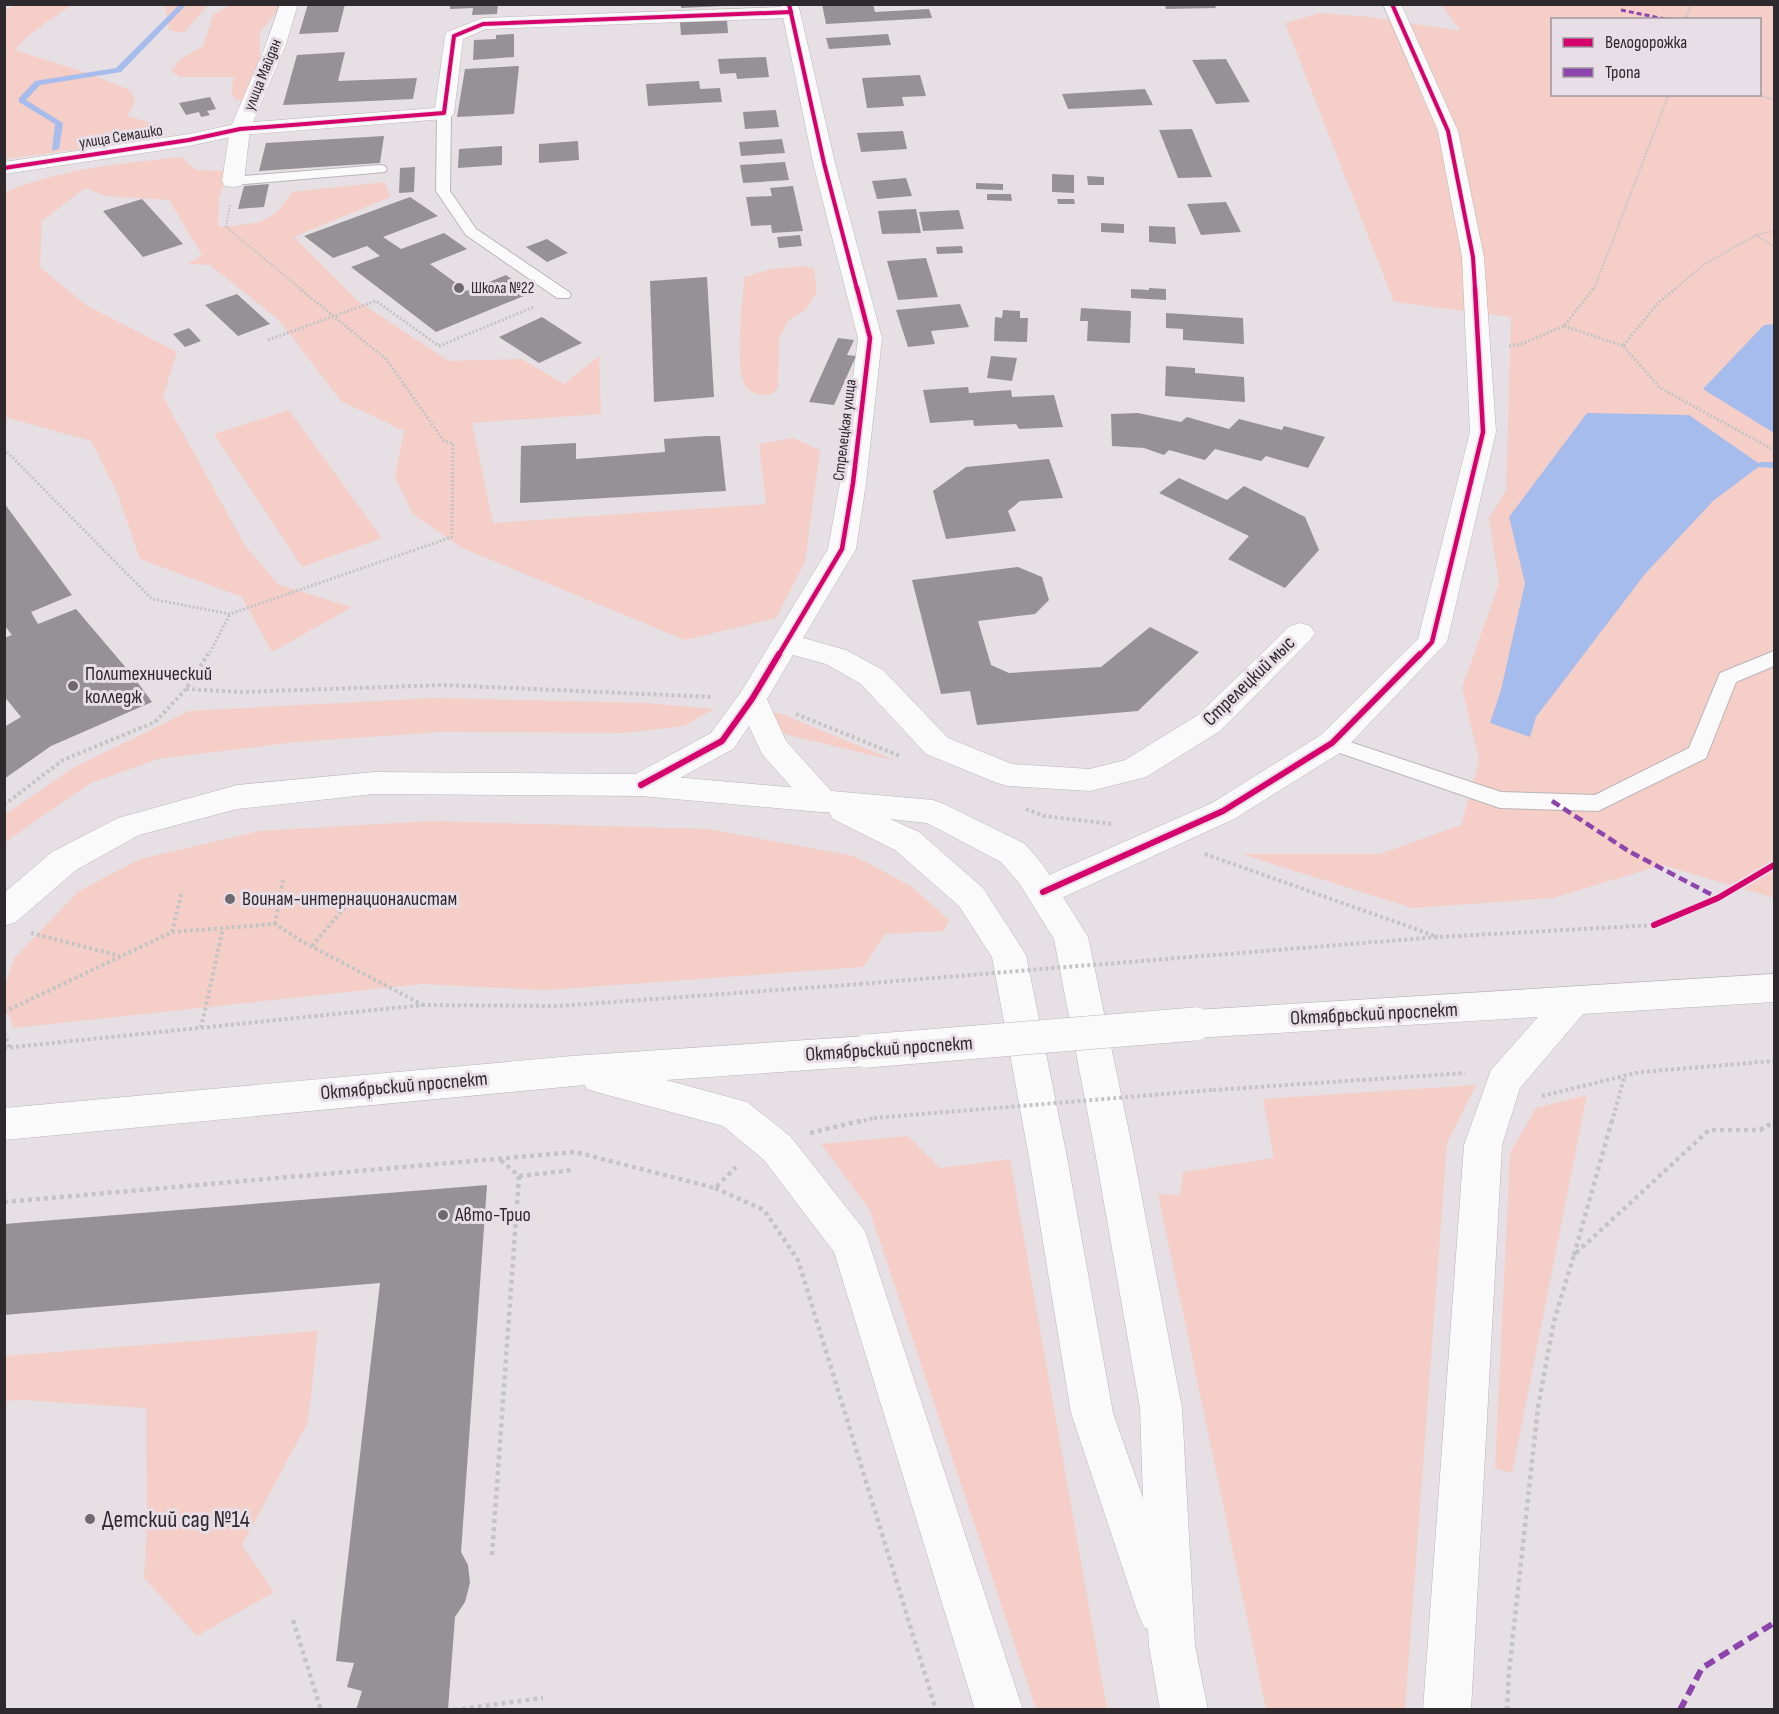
<svg xmlns="http://www.w3.org/2000/svg" width="1779" height="1714" font-family="'Sofia Sans Condensed',sans-serif">
  <style>
    .green { fill: #f4cec7; fill-rule: evenodd }
    .water { fill: #a6bcec }
    .lines { fill: none; stroke-linecap: round; stroke-linejoin: round }
    .stream { fill: #a6bcec; fill-rule: evenodd }
    .building { fill: #959196 }
    .lane-casing { stroke: #b9b5b9; stroke-width: 2 }
    .street-casing { stroke: #b9b5b9; stroke-width: 1 }
    .secondary-casing { stroke: #b9b5b9; stroke-width: 1 }
    .path-far3 { stroke: #c4c4c4; stroke-width: 2; stroke-dasharray: 1.5 1.5; stroke-linecap: butt }
    .path-far2 { stroke: #c4c4c4; stroke-width: 3; stroke-dasharray: 2 2; stroke-linecap: butt }
    .path-far1 { stroke: #c4c4c4; stroke-width: 4; stroke-dasharray: 3 3; stroke-linecap: butt }
    .path { stroke: #c4c4c4; stroke-width: 4.5; stroke-dasharray: 4 4; stroke-linecap: butt }
    .lane { fill: #fbfafb; fill-rule: evenodd }
    .street { fill: #fbfafb; fill-rule: evenodd }
    .secondary { fill: #fbfafb; fill-rule: evenodd }
    .secondary-bridge-casing { stroke: #b9b5b9; stroke-width: 34; stroke-linecap: butt }
    .path-bridge { stroke: #c4c4c4; stroke-width: 4; stroke-dasharray: 3 3; stroke-linecap: butt }
    .secondary-bridge { stroke: #fbfafb; stroke-width: 33 }
    .quiet-far2 { stroke: #8e44ad; stroke-width: 3; stroke-dasharray: 5 3; stroke-linecap: butt }
    .quiet-far1 { stroke: #8e44ad; stroke-width: 4.5; stroke-dasharray: 9 4.5; stroke-linecap: butt }
    .quiet { stroke: #8e44ad; stroke-width: 6; stroke-dasharray: 11 6; stroke-linecap: butt }
    .cycleway-far2-casing { stroke: #e8dee7; stroke-width: 6 }
    .cycleway-far1-casing { stroke: #e8dee7; stroke-width: 8 }
    .cycleway-casing { stroke: #e8dee7; stroke-width: 10 }
    .cycleway-far2 { stroke: #d6006c; stroke-width: 4 }
    .cycleway-far1 { stroke: #d6006c; stroke-width: 4.5 }
    .cycleway { stroke: #d6006c; stroke-width: 6 }
    .poi-dot { fill: #6e696d; stroke: #e8dee7; stroke-width: 2 }
    .labels { text-anchor: middle; dominant-baseline: central; stroke-width: 6; stroke-linejoin: round; paint-order: stroke }
    .far-street-label { font-size: 16px; fill: #2d292d; stroke: #e8dee7 }
    .far-poi-label { font-size: 16px; fill: #2d292d; stroke: #e8dee7; text-anchor: start }
    .poi-label { font-size: 20px; fill: #2d292d; stroke: #e8dee7; text-anchor: start }
    .street-label { font-size: 20px; fill: #2d292d; stroke: #e8dee7 }
    .near-poi-label { font-size: 24px; fill: #2d292d; stroke: #e8dee7; text-anchor: start }
  </style>
  <rect width="100%" height="100%" fill="#e6e0e5"/>
  <g class="green">
    <path d="M 18,5 L 71,5 C 52,20 30,31 15,50 L 87,73 L 130,90 L 135,101 L 127,116 L 160,125 L 159,139 L 5,159 L 4,10 Z"/>
    <polygon points="165,5 165,4 208,5 184,33 169,30"/>
    <polygon points="230,5 280,5 280,8 260,32 260,74 242,101 235,99 231,92 234,77 180,77 171,71 179,60 203,46 213,15"/>
    <path d="M 1441,5 L 1774,5 L 1774,898 L 1662,865 L 1553,898 L 1412,908 L 1242,854 L 1380,854 L 1461,825 L 1479,760 L 1462,688 L 1499,583 L 1489,518 L 1506,490 L 1511,317 L 1394,302 L 1285,23 L 1320,13 L 1370,17 L 1461,31 ZM 1552,20 L 1760,20 L 1760,94 L 1552,94 Z"/>
    <path d="M 181,157 L 196,170 L 228,171 L 219,199 L 218,227 C 254,223 271,227 292,192 L 385,182 L 390,197 L 294,237 L 358,301 L 449,361 L 522,359 L 564,384 L 599,356 L 601,414 L 472,423 L 493,523 L 766,504 L 759,444 L 793,438 L 820,450 L 805,562 L 776,618 L 685,640 L 462,548 L 413,514 L 395,477 L 404,431 L 341,401 L 280,321 L 210,265 L 188,264 L 202,255 L 169,200 L 105,196 L 85,188 L 42,221 L 40,267 L 86,305 L 177,352 L 163,397 L 246,547 L 279,585 L 352,607 L 272,652 L 242,597 L 140,559 L 118,495 L 91,441 L 5,417 L 4,193 C 61,168 120,164 181,157 Z"/>
    <path d="M 803,266 L 814,268 L 817,292 L 805,310 L 788,321 L 779,339 L 778,388 L 770,395 C 761,395 751,395 745,385 C 734,367 743,300 744,277 L 772,269 Z"/>
    <polygon points="289,410 382,538 302,567 214,434"/>
    <polygon points="434,698 646,703 714,709 684,726 623,733 440,732 296,742 158,759 91,783 5,842 5,815 71,769 189,711"/>
    <polygon points="769,712 779,713 896,761 784,734"/>
    <polygon points="431,821 708,829 854,856 911,886 949,920 944,931 885,934 863,967 547,990 422,984 14,1028 5,1006 4,988 15,957 79,891 140,859 259,831"/>
    <polygon points="1476,1085 1447,1143 1405,1709 1266,1709 1158,1194 1180,1195 1183,1172 1274,1158 1263,1099"/>
    <polygon points="1587,1095 1512,1473 1495,1468 1510,1153 1536,1108"/>
    <polygon points="908,1136 940,1168 1010,1159 1107,1709 1036,1709 869,1209 821,1144"/>
    <polygon points="318,1331 308,1422 242,1545 274,1592 197,1636 144,1578 147,1525 146,1408 21,1400 5,1401 5,1356"/>
  </g>
  <g class="water">
    <polygon points="1774,324 1774,433 1703,389 1764,325"/>
    <polygon points="1587,413 1689,415 1761,465 1713,501 1645,574 1536,717 1530,737 1490,723 1501,690 1525,583 1509,517"/>
  </g>
  <g class="lines">
    <g class="stream">
      <polygon points="180,4 187,4 121,72 40,85 26,100 63,123 59,149 52,151 55,124 19,102 19,98 35,81 116,68"/>
      <polygon points="1761,462 1774,462 1774,468 1758,467 1756,465"/>
    </g>
  </g>
  <g class="building">
    <polygon points="308,4 345,4 338,32 299,34"/>
    <polygon points="450,4 498,4 497,14 472,15 473,8 450,9"/>
    <polygon points="681,4 724,4 724,6 681,8"/>
    <polygon points="822,4 873,4 875,12 929,9 932,18 826,24"/>
    <polygon points="1165,4 1214,4 1216,8 1166,9"/>
    <polygon points="727,20 728,33 681,35 680,22"/>
    <polygon points="514,34 514,57 473,60 474,40 496,39 496,35"/>
    <polygon points="888,34 891,45 829,49 826,38"/>
    <polygon points="345,52 338,81 417,78 413,99 283,105 297,55"/>
    <polygon points="766,57 769,77 737,79 736,73 720,74 718,59"/>
    <polygon points="1226,59 1250,102 1216,104 1192,60"/>
    <polygon points="519,66 514,114 457,117 465,69"/>
    <polygon points="920,75 926,96 902,97 904,106 867,108 862,78"/>
    <polygon points="699,81 700,89 720,88 722,102 648,106 646,84"/>
    <polygon points="1145,89 1153,105 1068,109 1062,94"/>
    <polygon points="210,97 216,109 207,111 210,115 201,117 199,112 186,115 179,103"/>
    <polygon points="776,110 779,127 745,129 743,112"/>
    <polygon points="1192,129 1212,177 1178,178 1159,130"/>
    <polygon points="903,131 907,149 861,152 857,133"/>
    <polygon points="384,136 380,163 259,171 266,143"/>
    <polygon points="782,139 785,153 741,156 739,142"/>
    <polygon points="578,141 579,160 539,163 539,144"/>
    <polygon points="502,146 502,165 458,168 459,149"/>
    <polygon points="785,162 789,180 743,183 740,165"/>
    <polygon points="415,167 414,192 399,193 400,168"/>
    <polygon points="1052,174 1074,175 1074,193 1052,192"/>
    <polygon points="1087,176 1104,177 1104,185 1088,185"/>
    <polygon points="906,178 912,196 877,199 872,181"/>
    <polygon points="976,183 1003,184 1003,190 976,189"/>
    <polygon points="269,184 264,207 238,209 244,186"/>
    <polygon points="793,186 803,231 772,233 771,225 751,226 746,197 772,196 770,188"/>
    <polygon points="987,194 1011,194 1012,201 987,200"/>
    <polygon points="410,197 438,216 383,237 401,249 444,233 467,249 430,264 467,291 506,275 531,293 436,332 351,267 380,256 367,246 333,258 304,236"/>
    <polygon points="142,199 183,244 143,257 103,211"/>
    <polygon points="1057,199 1074,199 1075,204 1058,204"/>
    <polygon points="1226,202 1241,232 1201,235 1187,204"/>
    <polygon points="916,209 921,233 882,234 878,211"/>
    <polygon points="959,210 964,229 923,231 919,212"/>
    <polygon points="1101,223 1124,224 1124,233 1101,232"/>
    <polygon points="1149,226 1175,227 1176,244 1149,242"/>
    <polygon points="800,235 802,246 779,248 777,237"/>
    <polygon points="547,239 568,253 547,262 526,247"/>
    <polygon points="962,246 963,253 937,254 936,247"/>
    <polygon points="926,258 938,297 898,300 887,261"/>
    <polygon points="707,277 714,397 654,402 650,281"/>
    <polygon points="1149,288 1166,289 1166,300 1131,298 1131,289 1149,290"/>
    <polygon points="237,294 270,324 238,336 205,305"/>
    <polygon points="960,304 969,327 931,331 935,344 908,347 896,310"/>
    <polygon points="1081,308 1131,311 1130,343 1087,341 1088,321 1080,321"/>
    <polygon points="1003,310 1020,311 1020,318 1028,318 1027,342 994,341 995,317 1002,318"/>
    <polygon points="1166,313 1243,318 1244,344 1183,340 1183,329 1166,328"/>
    <polygon points="542,317 582,343 539,363 499,337"/>
    <polygon points="189,328 201,341 185,347 173,334"/>
    <polygon points="838,338 854,340 847,355 856,356 834,405 809,402"/>
    <polygon points="991,356 1017,358 1012,381 987,378"/>
    <polygon points="1166,366 1195,368 1195,373 1244,377 1245,402 1165,396"/>
    <polygon points="968,387 969,393 1011,390 1012,397 1054,395 1063,427 1019,429 1016,424 974,426 973,420 930,423 923,390"/>
    <polygon points="1138,413 1181,422 1187,417 1229,429 1239,419 1282,430 1284,426 1325,437 1308,468 1266,456 1261,461 1215,449 1205,460 1169,450 1164,455 1144,448 1112,446 1111,414"/>
    <polygon points="706,436 720,436 726,491 520,503 521,446 576,443 576,459 665,452 664,439"/>
    <polygon points="1049,459 1063,498 1020,501 1008,511 1016,531 946,539 933,491 966,467"/>
    <polygon points="1179,478 1227,500 1244,486 1305,517 1319,550 1285,588 1228,559 1249,536 1159,493"/>
    <polygon points="4,503 72,595 31,612 38,624 76,609 133,676 152,702 51,746 4,779 4,727 21,717 4,696 4,638 12,635 4,625"/>
    <polygon points="1018,567 1042,577 1049,600 1035,614 978,621 991,665 1009,673 1101,667 1150,627 1199,652 1138,711 977,725 970,691 941,694 912,580"/>
    <polygon points="487,1185 461,1552 468,1565 470,1583 465,1602 455,1617 448,1710 356,1710 362,1691 347,1687 354,1663 336,1661 380,1283 4,1315 4,1224"/>
  </g>
  <g class="lines">
    <g class="lane-casing">
      <g id="lane">
        <polygon points="444,109 451,113 450,191 476,229 569,292 571,295 569,298 557,298 466,235 436,191 437,113"/>
        <polygon points="380,165 385,166 387,169 385,172 233,185 226,181 233,177"/>
        <polygon points="1774,651 1774,666 1736,682 1706,758 1598,811 1500,808 1325,748 1321,743 1325,738 1332,736 1501,792 1595,795 1689,748 1720,673"/>
      </g>
    </g>
    <g class="street-casing">
      <g id="street">
        <polygon points="280,4 298,4 285,47 250,129 244,181 241,186 233,187 225,186 222,181 230,129 265,47"/>
        <polygon points="1383,4 1401,4 1458,131 1484,257 1496,432 1447,642 1343,751 1234,819 1055,901 1043,905 1031,901 1026,892 1031,883 1212,803 1321,735 1418,639 1470,432 1462,257 1438,131"/>
        <polygon points="791,6 798,8 800,12 835,163 882,338 866,483 856,549 803,638 846,650 883,670 948,738 1012,764 1090,769 1125,760 1198,715 1290,626 1300,623 1310,626 1315,633 1310,640 1220,731 1146,777 1090,791 1008,786 997,783 926,754 861,684 826,664 793,655 767,699 786,741 832,792 837,800 832,808 821,812 810,808 762,754 749,726 733,749 652,793 641,796 630,793 625,785 630,777 711,733 741,692 828,549 840,483 858,338 813,163 782,12 784,8"/>
      </g>
    </g>
    <g class="secondary-casing">
      <g id="secondary">
        <polygon points="780,4 798,4 800,12 798,16 791,18 486,29 463,39 454,113 451,117 444,119 240,135 189,146 4,174 4,162 189,134 240,123 435,108 445,36 447,32 483,18 781,7"/>
        <path d="M 374,772 L 641,774 L 933,800 L 944,804 L 1025,844 L 1043,865 L 1088,937 L 1132,1146 L 1182,1408 L 1195,1646 L 1208,1710 L 1160,1710 L 1149,1646 L 1148,1629 L 1144,1627 L 1137,1611 L 1071,1413 L 1029,1157 L 992,957 L 959,906 L 895,850 L 833,819 L 829,812 L 821,812 L 641,796 L 374,794 L 237,809 L 139,835 L 76,870 L 16,922 L 4,926 L 4,893 L 52,852 L 118,818 L 237,785 ZM 890,819 L 927,823 L 1001,862 L 1019,883 L 1054,939 L 1094,1146 L 1140,1408 L 1143,1498 L 1113,1413 L 1067,1157 L 1026,955 L 983,888 L 919,832 Z"/>
        <polygon points="1774,974 1774,1002 1583,1014 1520,1088 1502,1145 1471,1710 1423,1710 1464,1145 1491,1070 1538,1017 1195,1038 1182,1034 1177,1024 1182,1014 1195,1010"/>
        <polygon points="867,1036 880,1040 885,1051 880,1062 867,1066 666,1080 747,1102 790,1136 865,1231 1023,1710 975,1710 834,1252 764,1160 723,1126 600,1093 587,1089 585,1085 4,1140 4,1108 572,1056"/>
      </g>
    </g>
    <g class="path-far3">
      <polyline points="1685,20 1691,4"/>
      <polyline points="1756,94 1774,100"/>
      <polyline points="230,205 226,227 301,289"/>
      <polyline points="1774,231 1756,235 1774,247"/>
      <polyline points="1594,289 1669,94"/>
      <polyline points="1675,289 1703,265 1756,235"/>
    </g>
    <g class="path-far2">
      <polyline points="1676,288 1658,303 1623,346 1660,388 1774,450"/>
      <polyline points="1564,326 1623,346"/>
      <polyline points="268,340 376,301 439,346 534,307"/>
      <polyline points="1509,346 1521,344 1564,326 1594,288"/>
      <polyline points="4,449 152,599 230,614 452,537 453,443 444,441 386,359 299,288"/>
      <polyline points="208,656 230,614"/>
    </g>
    <g class="path-far1">
      <polyline points="186,689 241,692 443,685 713,697"/>
      <polyline points="796,714 900,756"/>
      <polyline points="4,805 63,760 155,722 186,689 208,654"/>
      <polyline points="1026,809 1044,816 1113,824"/>
      <polyline points="1205,854 1438,937"/>
      <polyline points="275,924 283,880"/>
      <polyline points="172,932 182,891"/>
      <polyline points="31,933 120,956"/>
      <polyline points="312,946 346,906"/>
      <polyline points="1177,958 1438,937 1654,925"/>
      <polyline points="4,1012 172,932 275,924 303,942 423,1005"/>
      <polyline points="201,1028 223,928"/>
      <polyline points="4,1033 10,1048"/>
      <polyline points="4,1048 423,1005 558,1006 860,984"/>
      <polyline points="1213,1090 1465,1073"/>
      <polyline points="1542,1096 1640,1072 1774,1061"/>
      <polyline points="858,1122 874,1118"/>
      <polyline points="1612,1122 1624,1078"/>
    </g>
    <g class="path">
      <polyline points="810,1133 864,1120"/>
      <polyline points="519,1176 574,1170"/>
      <polyline points="715,1188 764,1210 798,1260 936,1710"/>
      <polyline points="4,1202 575,1152 715,1188 736,1167"/>
      <polyline points="1574,1255 1612,1120"/>
      <polyline points="492,1555 519,1176 498,1158"/>
      <polyline points="293,1620 321,1710"/>
      <polyline points="454,1710 543,1698"/>
      <polyline points="1507,1710 1509,1672 1538,1407 1554,1321 1574,1255 1709,1130 1760,1130 1774,1122"/>
    </g>
    <use href="#lane" class="lane"/>
    <use href="#street" class="street"/>
    <use href="#secondary" class="secondary"/>
    <g class="secondary-bridge-casing">
      <polyline id="secondary-bridge" points="867,1051 1195,1024"/>
    </g>
    <g class="path-bridge">
      <polyline points="860,984 1177,958"/>
      <polyline points="874,1118 1213,1090"/>
    </g>
    <use href="#secondary-bridge" class="secondary-bridge"/>
    <polyline class="quiet-far2" points="1621,10 1670,20"/>
    <polyline class="quiet-far1" points="1552,801 1630,852 1718,898"/>
    <polyline class="quiet" points="1680,1710 1702,1668 1774,1623"/>
    <g class="cycleway-far2-casing">
      <g id="cycleway-far2">
        <polyline points="789,4 824,163 857,289"/>
        <polyline points="1392,4 1448,131 1473,257 1475,289"/>
        <polyline points="4,168 189,140 240,129 444,113 454,36 483,24 791,12"/>
      </g>
    </g>
    <g class="cycleway-far1-casing">
      <g id="cycleway-far1">
        <polyline points="778,656 842,549 853,483 870,338 857,288"/>
        <polyline points="1419,656 1432,642 1483,432 1475,288"/>
      </g>
    </g>
    <g class="cycleway-casing">
      <g id="cycleway">
        <polyline points="641,785 722,741 752,699 779,654"/>
        <polyline points="1043,892 1223,811 1332,743 1420,654"/>
        <polyline points="1654,925 1718,898 1774,865"/>
      </g>
    </g>
    <use href="#cycleway-far2" class="cycleway-far2"/>
    <use href="#cycleway-far1" class="cycleway-far1"/>
    <use href="#cycleway" class="cycleway"/>
  </g>
  <g class="poi-dot">
    <circle cx="459" cy="288" r="6"/>
    <circle cx="73" cy="686" r="6"/>
    <circle cx="230" cy="899" r="6"/>
    <circle cx="443" cy="1215" r="6"/>
    <circle cx="90" cy="1519" r="6"/>
  </g>
  <g class="labels">
    <g class="far-street-label">
      <text transform="translate(263 75) rotate(-68)">улица Майдан</text>
      <text transform="translate(121 137) rotate(-9)">улица Семашко</text>
      <text transform="translate(845 430) rotate(-83)">Стрелецкая улица</text>
    </g>
    <g class="far-poi-label">
      <text x="471" y="288">Школа №22</text>
    </g>
    <g class="poi-label">
      <text x="85" y="674">Политехнический<tspan x="85" dy="23">колледж</tspan></text>
      <text x="242" y="899">Воинам-интернационалистам</text>
      <text x="455" y="1215">Авто-Трио</text>
    </g>
    <g class="street-label">
      <text transform="translate(1249 681) rotate(-44)">Стрелецкий мыс</text>
      <text transform="translate(1374 1014) rotate(-3)">Октябрьский проспект</text>
      <text transform="translate(889 1049) rotate(-4)">Октябрьский проспект</text>
      <text transform="translate(404 1086) rotate(-5)">Октябрьский проспект</text>
    </g>
    <g class="near-poi-label">
      <text x="102" y="1519">Детский сад №14</text>
    </g>
  </g>
  <rect width="1779" height="1714" fill="none" stroke="#2d292d" stroke-width="12"/>
  <rect x="1551" y="18" width="210" height="78" fill="#e8dee7" stroke="#9d969d" stroke-width="1.5"/>
  <rect x="1563" y="38" width="30" height="9" fill="#d6006c" stroke="#9d969d" stroke-width="1.5"/>
  <text x="1605" y="48" font-size="18" fill="#2d292d">Велодорожка</text>
  <rect x="1563" y="68" width="30" height="9" fill="#8e44ad" stroke="#9d969d" stroke-width="1.5"/>
  <text x="1605" y="78" font-size="18" fill="#2d292d">Тропа</text>
</svg>
